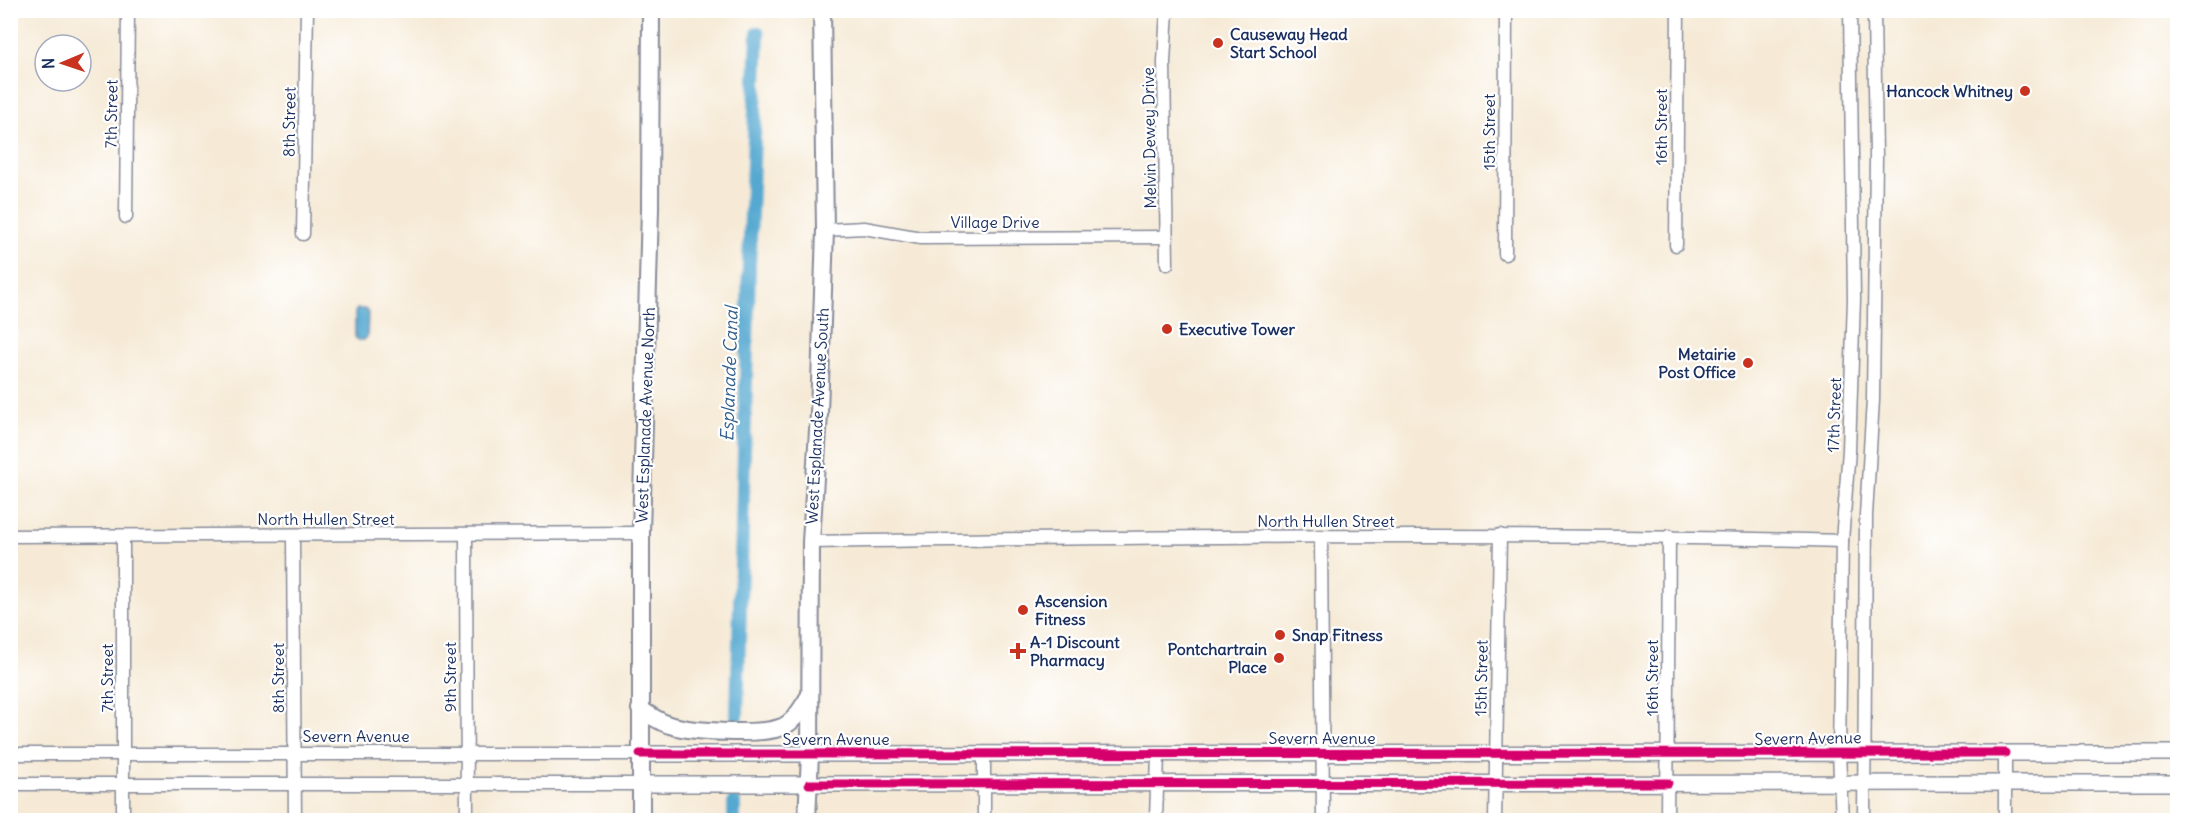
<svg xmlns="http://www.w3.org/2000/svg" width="2188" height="831" font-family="Delius,sans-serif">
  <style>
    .water { fill: #55a8d0; stroke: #386c97; stroke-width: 1.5 }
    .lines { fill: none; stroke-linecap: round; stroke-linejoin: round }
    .canal { stroke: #55a8d0; stroke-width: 14 }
    .minor-casing { stroke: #888c9a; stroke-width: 15 }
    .tertiary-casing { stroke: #888c9a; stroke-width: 18 }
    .secondary-casing { stroke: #888c9a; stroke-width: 20 }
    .minor { stroke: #fff; stroke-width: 12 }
    .tertiary { stroke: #fff; stroke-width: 15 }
    .secondary { stroke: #fff; stroke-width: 16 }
    .cycleway-casing { stroke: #fff; stroke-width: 13 }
    .cycleway { stroke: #d6006c; stroke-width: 9 }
    .poi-dot { fill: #c8321e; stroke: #fff; stroke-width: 2 }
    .labels { text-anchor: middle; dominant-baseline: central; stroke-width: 4.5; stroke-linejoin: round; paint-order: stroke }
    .poi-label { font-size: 16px; font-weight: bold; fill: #1b2f5e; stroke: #fff; text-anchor: start }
    .street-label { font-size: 16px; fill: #1b2f5e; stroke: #fff }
    .water-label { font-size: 18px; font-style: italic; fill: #325f8c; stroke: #fff }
  </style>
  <rect width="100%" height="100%" fill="#fff"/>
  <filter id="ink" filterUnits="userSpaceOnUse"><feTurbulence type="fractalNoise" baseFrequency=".0167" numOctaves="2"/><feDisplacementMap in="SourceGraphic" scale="12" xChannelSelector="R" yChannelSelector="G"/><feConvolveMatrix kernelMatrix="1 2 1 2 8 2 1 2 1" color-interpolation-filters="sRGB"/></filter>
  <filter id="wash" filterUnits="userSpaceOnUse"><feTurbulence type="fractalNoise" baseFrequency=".008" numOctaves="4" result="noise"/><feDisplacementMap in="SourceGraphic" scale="24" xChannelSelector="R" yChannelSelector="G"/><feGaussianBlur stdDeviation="1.35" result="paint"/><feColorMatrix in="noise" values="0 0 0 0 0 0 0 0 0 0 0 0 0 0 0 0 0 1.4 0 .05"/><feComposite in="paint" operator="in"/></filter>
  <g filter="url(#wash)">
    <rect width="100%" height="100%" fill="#f6ead6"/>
    <polygon class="water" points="357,309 365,309 368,312 367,337 364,340 357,340 355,337 355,312"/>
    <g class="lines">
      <g class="canal">
        <polyline points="737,716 749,266 758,33"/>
        <polyline points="734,820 734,802"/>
      </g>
    </g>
  </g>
  <g filter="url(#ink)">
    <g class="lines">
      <g class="minor-casing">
        <g id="minor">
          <polyline points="126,217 128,10"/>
          <polyline points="825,230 864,228 921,238 1167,237"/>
          <polyline points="303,234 307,10"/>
          <polyline points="1676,245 1678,10"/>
          <polyline points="1505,254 1506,10"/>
          <polyline points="1167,264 1164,62 1167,10"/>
          <polyline points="466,534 467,820"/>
          <polyline points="10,536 641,533"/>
          <polyline points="293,536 295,820"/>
          <polyline points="1321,537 1323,820"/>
          <path d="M 811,542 C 1155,537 1499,532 1842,541"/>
          <polyline points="2005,753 2005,820"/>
          <polyline points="10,754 640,754"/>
          <polyline points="10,784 640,784"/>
          <polyline points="123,820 123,536"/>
          <polyline points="984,820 984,754"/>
          <polyline points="1156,820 1158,754"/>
          <polyline points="1495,820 1500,535"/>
          <polyline points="1667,820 1669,536"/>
          <polyline points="1842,820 1839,753 1842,541 1849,450 1854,299 1850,10"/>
          <polyline points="1864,820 1866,515 1873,400 1876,158 1874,10"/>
        </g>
      </g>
      <g class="tertiary-casing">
        <g id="tertiary">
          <polyline points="640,754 2178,753"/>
          <polyline points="640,784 2178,783"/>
        </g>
      </g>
      <g class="secondary-casing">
        <g id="secondary">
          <path d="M 640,709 C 650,715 662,724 673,726 C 695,732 758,735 779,728 C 794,724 802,707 810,695"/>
          <polyline points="641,820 641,533 650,209 651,10"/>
          <polyline points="807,820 810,754 811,542 819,414 825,230 822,10"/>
        </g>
      </g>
      <use href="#minor" class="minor"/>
      <use href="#tertiary" class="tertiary"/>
      <use href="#secondary" class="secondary"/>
      <g class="cycleway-casing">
        <g id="cycleway">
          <polyline points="640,754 2005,753"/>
          <polyline points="809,784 1668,783"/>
        </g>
      </g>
      <use href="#cycleway" class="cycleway"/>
    </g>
  </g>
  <g class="poi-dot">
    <circle cx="1218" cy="43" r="6"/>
    <circle cx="2025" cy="91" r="6"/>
    <circle cx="1167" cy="329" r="6"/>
    <circle cx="1748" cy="363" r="6"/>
    <circle cx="1023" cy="610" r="6"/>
    <circle cx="1280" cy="635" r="6"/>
    <path d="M1015 642h6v6h6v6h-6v6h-6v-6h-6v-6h6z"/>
    <circle cx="1279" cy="658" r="6"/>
  </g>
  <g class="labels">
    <g class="poi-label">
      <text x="1230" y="34">Causeway Head<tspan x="1230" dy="18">Start School</tspan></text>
      <text x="2013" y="91" text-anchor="end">Hancock Whitney</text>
      <text x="1179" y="329">Executive Tower</text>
      <text x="1736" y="354" text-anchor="end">Metairie<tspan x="1736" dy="18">Post Office</tspan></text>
      <text x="1035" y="601">Ascension<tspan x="1035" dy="18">Fitness</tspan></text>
      <text x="1292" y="635">Snap Fitness</text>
      <text x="1030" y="642">A-1 Discount<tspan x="1030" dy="18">Pharmacy</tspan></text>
      <text x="1267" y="649" text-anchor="end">Pontchartrain<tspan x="1267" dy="18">Place</tspan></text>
    </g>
    <g class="street-label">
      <text transform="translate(111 114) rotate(-89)">7th Street</text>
      <text transform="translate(289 122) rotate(-89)">8th Street</text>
      <text transform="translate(1661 127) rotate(-90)">16th Street</text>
      <text transform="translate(1489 132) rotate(-90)">15th Street</text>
      <text transform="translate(1149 138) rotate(-91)">Melvin Dewey Drive</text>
      <text x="995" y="222">Village Drive</text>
      <text transform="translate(645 415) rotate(-88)">West Esplanade Avenue North</text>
      <text transform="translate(1834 415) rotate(-88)">17th Street</text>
      <text transform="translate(817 416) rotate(-87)">West Esplanade Avenue South</text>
      <text x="326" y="519">North Hullen Street</text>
      <text x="1326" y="521">North Hullen Street</text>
      <text transform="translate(450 677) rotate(-90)">9th Street</text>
      <text transform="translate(107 678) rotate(-90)">7th Street</text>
      <text transform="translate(278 678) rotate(-90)">8th Street</text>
      <text transform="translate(1481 678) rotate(-89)">15th Street</text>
      <text transform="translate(1652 678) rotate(-90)">16th Street</text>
      <text x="356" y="736">Severn Avenue</text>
      <text x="1322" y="738">Severn Avenue</text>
      <text transform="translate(1808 738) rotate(-1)">Severn Avenue</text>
      <text x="836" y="739">Severn Avenue</text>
    </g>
    <g class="water-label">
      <text transform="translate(729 374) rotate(-88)">Esplanade Canal</text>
    </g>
  </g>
  <rect width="2188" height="831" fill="none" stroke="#fff" stroke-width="36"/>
  <g transform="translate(63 63) rotate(268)"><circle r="28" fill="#ffffff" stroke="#a4acbf" stroke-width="1.5"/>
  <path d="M0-4.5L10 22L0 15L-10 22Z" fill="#c8321e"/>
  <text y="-9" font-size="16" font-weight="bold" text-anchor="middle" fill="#1b2f5e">N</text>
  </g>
</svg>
